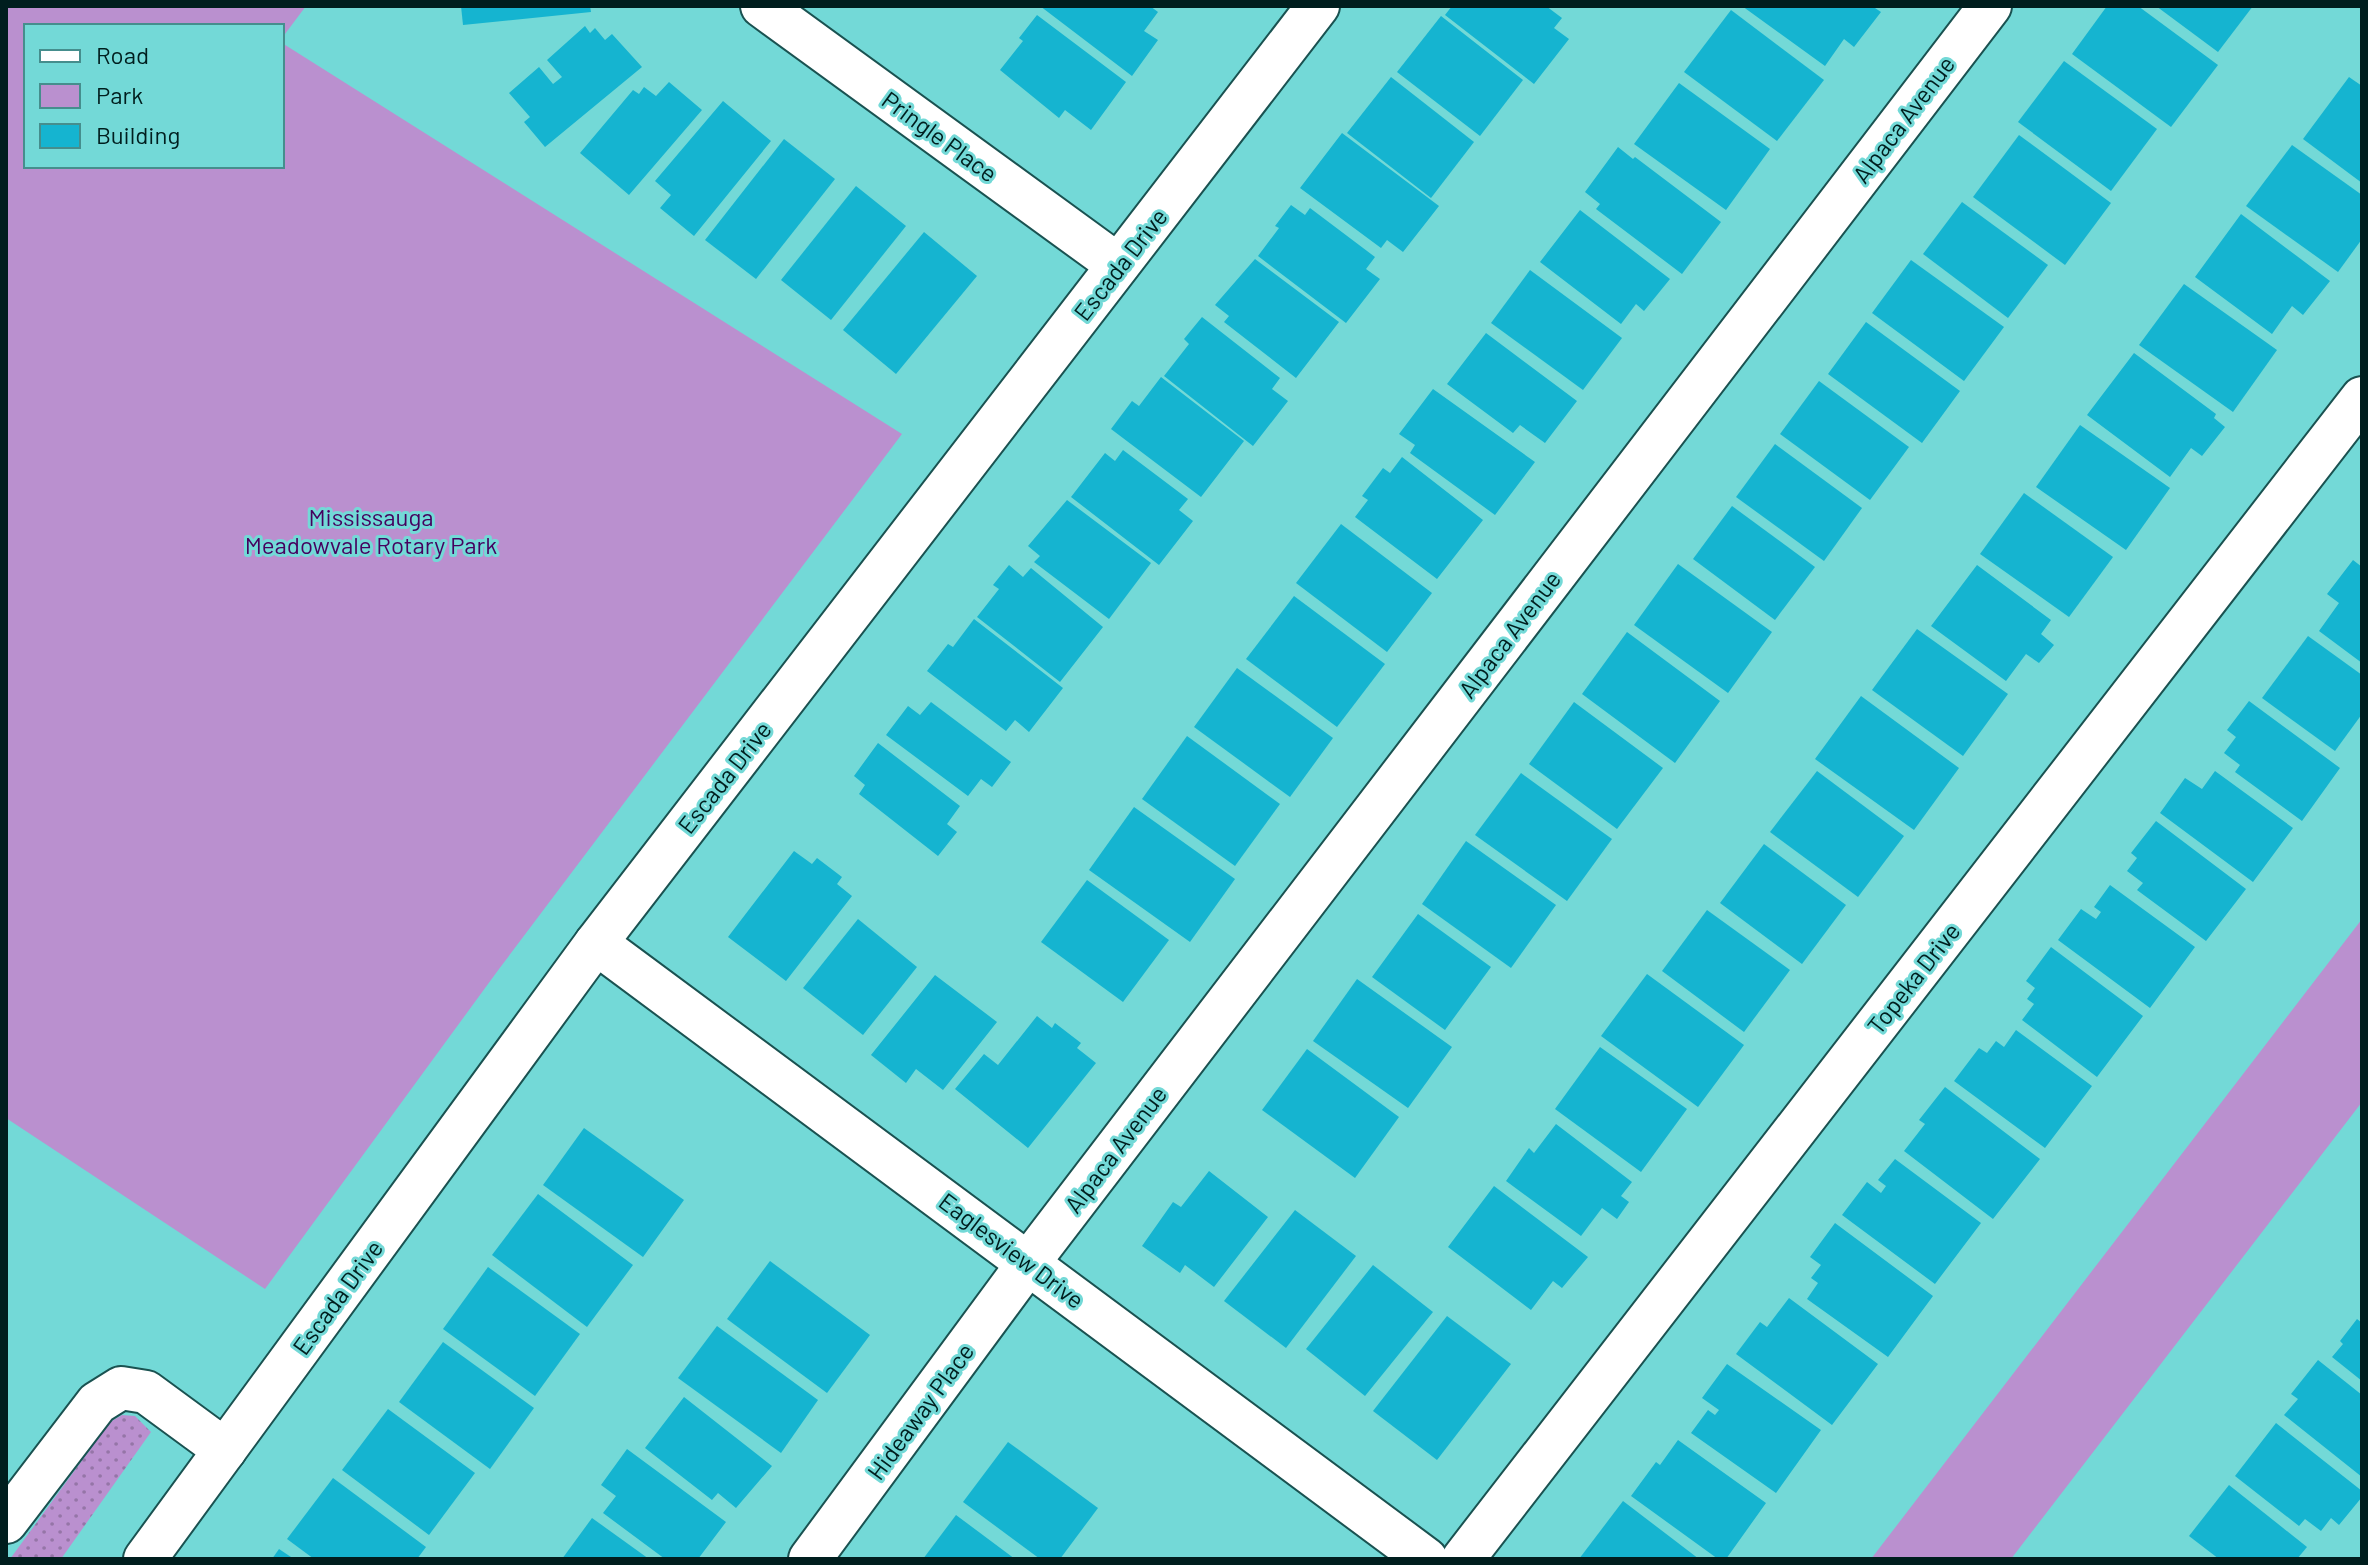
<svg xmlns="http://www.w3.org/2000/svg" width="2368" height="1565" font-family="Barlow,sans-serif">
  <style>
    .grass { fill: url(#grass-dots) }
    .park { fill: #ba90cf }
    .building { fill: #15b4d0 }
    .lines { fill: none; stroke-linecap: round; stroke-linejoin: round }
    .minor-casing { stroke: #1a5251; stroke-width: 46 }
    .minor { stroke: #fff; stroke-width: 42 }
    .labels { text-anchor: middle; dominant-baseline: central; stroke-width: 6; stroke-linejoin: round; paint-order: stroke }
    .street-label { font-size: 24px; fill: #001e1e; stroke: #73d9d7 }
    .park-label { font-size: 24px; fill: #46015e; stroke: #73d9d7 }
  </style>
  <defs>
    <pattern id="grass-dots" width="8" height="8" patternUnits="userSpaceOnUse" patternTransform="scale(2)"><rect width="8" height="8" fill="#ba90cf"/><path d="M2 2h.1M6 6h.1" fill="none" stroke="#9575a7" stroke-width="1.8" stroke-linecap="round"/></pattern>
  </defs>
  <rect width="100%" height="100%" fill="#73d9d7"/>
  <polygon class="grass" points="122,1415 135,1416 151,1432 61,1559 10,1559 110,1422"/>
  <g class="park">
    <polygon points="6,6 306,6 282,38 282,26 26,26 26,166 282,166 282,43 902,434 499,969 265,1289 6,1118"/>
    <polygon points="2362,919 2362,1102 2011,1559 1871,1559"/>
  </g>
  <g class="building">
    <polygon points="461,6 590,6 591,12 463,25"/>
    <polygon points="1040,6 1150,6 1158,12 1144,31 1158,40 1132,76"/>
    <polygon points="1452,6 1546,6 1562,18 1554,28 1569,39 1534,84 1445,15"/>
    <polygon points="1742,6 1872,6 1881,12 1854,47 1844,39 1825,66"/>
    <polygon points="2107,6 2138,6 2218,65 2171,127 2072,54"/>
    <polygon points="2156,6 2253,6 2218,52"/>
    <polygon points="1731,10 1824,80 1777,141 1684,72"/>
    <polygon points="1037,15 1126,82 1091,130 1065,110 1059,118 1000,70 1023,41 1019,38"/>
    <polygon points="1441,16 1523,80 1480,136 1397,72"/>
    <polygon points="585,26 590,33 595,28 605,40 612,34 642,67 545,147 524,122 530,117 509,93 539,67 553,84 562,77 547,60"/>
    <polygon points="2064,61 2157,129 2111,191 2018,122"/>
    <polygon points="1391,77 1474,142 1431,198 1347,133"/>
    <polygon points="2349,77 2362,86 2362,183 2303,139"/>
    <polygon points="669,82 702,110 629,195 580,153 633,90 639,94 644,87 656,96"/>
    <polygon points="1679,83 1770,149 1726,210 1634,144"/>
    <polygon points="723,101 771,141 694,236 660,208 671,195 655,181"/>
    <polygon points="1342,133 1439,206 1403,252 1387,240 1381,248 1300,188"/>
    <polygon points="2019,135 2111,203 2065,265 1973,197"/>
    <polygon points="784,139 835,179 756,279 705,240"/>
    <polygon points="2292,145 2362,195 2362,239 2338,272 2246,206"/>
    <polygon points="1618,147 1633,159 1635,157 1721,222 1682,274 1596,209 1600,204 1585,192"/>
    <polygon points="856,186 906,226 831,320 781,280"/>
    <polygon points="1962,202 2048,265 2008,318 1923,254"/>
    <polygon points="1291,205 1305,215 1310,208 1375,257 1366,269 1380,279 1346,323 1258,256 1279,228 1275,226"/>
    <polygon points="1580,210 1670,279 1644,311 1636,304 1621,324 1540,262"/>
    <polygon points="2241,214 2330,281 2303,315 2292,306 2272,334 2195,277"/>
    <polygon points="924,232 977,276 896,374 843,330"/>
    <polygon points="1255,259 1339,322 1296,378 1224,322 1229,316 1215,305"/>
    <polygon points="1911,260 2004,327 1964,381 1872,313"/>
    <polygon points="1530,270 1622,338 1583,390 1491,323"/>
    <polygon points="2184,284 2277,350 2233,412 2139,345"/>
    <polygon points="1202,317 1280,378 1272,389 1288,401 1253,446 1164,376 1189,344 1184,339"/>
    <polygon points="1866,322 1960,391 1922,443 1828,374"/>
    <polygon points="1486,333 1577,401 1545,443 1520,425 1513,433 1447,384"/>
    <polygon points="2134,353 2216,414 2214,418 2225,427 2202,456 2191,448 2170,477 2087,415"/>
    <polygon points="1161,377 1244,441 1201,497 1111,429 1132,401 1139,406"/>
    <polygon points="1819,381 1909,447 1870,500 1780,434"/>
    <polygon points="1433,389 1535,462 1495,515 1410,453 1415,445 1399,434"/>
    <polygon points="2080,425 2170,488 2126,550 2036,487"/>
    <polygon points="1775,444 1862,508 1824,561 1736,497"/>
    <polygon points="1123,450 1188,499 1179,510 1193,521 1159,565 1071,497 1105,453 1115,461"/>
    <polygon points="1402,457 1483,520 1437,579 1355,517 1368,500 1362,496 1383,468 1390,473"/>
    <polygon points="2024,493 2113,557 2069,617 1980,554"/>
    <polygon points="1067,500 1151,563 1109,619 1034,562 1040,556 1028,546"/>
    <polygon points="1732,506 1815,567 1775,620 1693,559"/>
    <polygon points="1341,524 1432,593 1387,652 1296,583"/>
    <polygon points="2353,560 2362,567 2362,663 2319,631 2339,603 2327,594"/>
    <polygon points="1678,564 1772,632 1728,693 1634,625"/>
    <polygon points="1009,565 1023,577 1031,568 1103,627 1060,682 977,617 999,589 993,585"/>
    <polygon points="1977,565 2051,620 2041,634 2054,645 2039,663 2026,654 2006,681 1931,626"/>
    <polygon points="1294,596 1385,664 1337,727 1246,659"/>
    <polygon points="974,619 1063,688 1029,732 1015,720 1006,731 927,671 948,644 953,647"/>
    <polygon points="1917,629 2008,694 1963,756 1872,690"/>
    <polygon points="1627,632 1720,701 1675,763 1582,694"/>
    <polygon points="2308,636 2362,675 2362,714 2335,751 2262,698"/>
    <polygon points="1237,668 1333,738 1290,797 1194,727"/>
    <polygon points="1861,696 1959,768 1914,830 1815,759"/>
    <polygon points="2249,701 2340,768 2302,821 2235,772 2240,765 2224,753 2236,737 2227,730"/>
    <polygon points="931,702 1011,762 992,787 981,779 968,796 886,735 908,706 920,715"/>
    <polygon points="1574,702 1663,768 1617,829 1529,764"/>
    <polygon points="1187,736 1280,804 1235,866 1142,799"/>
    <polygon points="878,743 960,806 947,824 957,832 938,856 859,794 865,785 854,776"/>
    <polygon points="1817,771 1904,836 1858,897 1770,832"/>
    <polygon points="2215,771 2293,828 2253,882 2160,813 2185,778 2202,789"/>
    <polygon points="1521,773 1612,839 1567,901 1475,835"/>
    <polygon points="1134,807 1235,879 1190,942 1089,870"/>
    <polygon points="2156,821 2246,889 2206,941 2137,890 2143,883 2127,871 2137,858 2131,853"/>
    <polygon points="1466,841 1556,905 1511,968 1422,904"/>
    <polygon points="1764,844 1846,905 1802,964 1720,903"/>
    <polygon points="794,851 812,864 817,858 842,877 837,884 852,896 786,981 728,937"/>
    <polygon points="1087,880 1169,940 1123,1002 1041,942"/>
    <polygon points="2110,885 2195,947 2150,1008 2058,940 2081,909 2096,919 2101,912 2094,907"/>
    <polygon points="1707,910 1790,970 1744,1032 1662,971"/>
    <polygon points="1418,914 1491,967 1445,1030 1372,977"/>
    <polygon points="858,919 917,967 863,1035 803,988"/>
    <polygon points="2051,947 2143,1016 2097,1077 2022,1020 2034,1004 2027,999 2035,988 2026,981"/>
    <polygon points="1647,974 1744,1045 1698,1107 1601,1036"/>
    <polygon points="935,975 997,1022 943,1090 916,1069 906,1083 871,1055"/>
    <polygon points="1357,979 1452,1047 1408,1108 1313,1041"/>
    <polygon points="1037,1016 1052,1028 1055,1023 1081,1043 1077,1048 1096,1063 1028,1148 955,1089 984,1054 998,1065"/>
    <polygon points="2016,1030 2092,1086 2045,1148 1954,1081 1979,1048 1987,1053 1996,1041 2004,1047"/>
    <polygon points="1600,1047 1687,1109 1641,1172 1555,1109"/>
    <polygon points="1307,1049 1399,1117 1355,1178 1262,1110"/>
    <polygon points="1945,1087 2040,1159 1993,1219 1904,1151 1925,1124 1919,1120"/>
    <polygon points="1556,1124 1632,1182 1621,1196 1629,1202 1617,1219 1602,1208 1581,1236 1506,1181 1529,1148 1534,1153"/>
    <polygon points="584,1128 684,1200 643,1257 543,1185"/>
    <polygon points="1895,1159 1981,1223 1935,1284 1842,1215 1867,1182 1881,1193 1886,1186 1878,1180"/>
    <polygon points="1209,1171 1268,1217 1214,1287 1185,1265 1180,1273 1142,1246 1173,1202 1181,1207"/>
    <polygon points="1494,1186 1588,1257 1562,1288 1553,1281 1531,1310 1448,1247"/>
    <polygon points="538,1194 633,1265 587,1327 492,1255"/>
    <polygon points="1295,1210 1356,1256 1286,1348 1224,1301"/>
    <polygon points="1835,1223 1933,1296 1888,1357 1807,1299 1818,1283 1811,1278 1821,1265 1810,1257"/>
    <polygon points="770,1261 870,1335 827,1393 727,1319"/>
    <polygon points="1373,1265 1433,1312 1365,1396 1306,1349"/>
    <polygon points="488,1267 580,1334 535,1396 443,1329"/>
    <polygon points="1789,1298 1878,1364 1832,1425 1736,1354 1760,1322 1767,1327"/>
    <polygon points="1447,1316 1511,1364 1437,1460 1373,1411"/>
    <polygon points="2357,1319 2362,1323 2362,1381 2332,1357 2343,1344 2340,1341"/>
    <polygon points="717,1326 818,1400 781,1453 678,1378"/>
    <polygon points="443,1342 534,1408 490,1469 399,1402"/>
    <polygon points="2318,1360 2362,1395 2362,1477 2284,1415 2298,1399 2291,1394"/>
    <polygon points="1727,1364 1821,1430 1776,1493 1691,1433 1708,1410 1715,1415 1719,1410 1702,1398"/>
    <polygon points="684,1397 772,1466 736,1508 718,1493 712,1500 645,1448"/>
    <polygon points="388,1409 475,1473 429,1535 342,1470"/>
    <polygon points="2276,1423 2362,1491 2362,1497 2339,1525 2331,1518 2321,1531 2305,1519 2299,1526 2235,1476"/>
    <polygon points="1678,1440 1766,1503 1726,1559 1718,1559 1631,1496 1656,1462 1660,1465"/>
    <polygon points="1008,1442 1098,1508 1060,1559 1040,1559 963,1502"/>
    <polygon points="627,1449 726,1522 698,1559 665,1559 603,1513 616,1496 601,1485"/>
    <polygon points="333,1478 426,1547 417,1559 314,1559 287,1539"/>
    <polygon points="2229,1485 2307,1547 2297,1559 2219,1559 2189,1536"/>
    <polygon points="1623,1501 1699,1559 1579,1559"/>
    <polygon points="956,1515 1015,1559 923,1559"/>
    <polygon points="592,1518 649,1559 562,1559"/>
    <polygon points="279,1549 294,1559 272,1559"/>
  </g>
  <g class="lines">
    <g class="minor-casing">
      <g id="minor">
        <polyline points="762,6 1118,265"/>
        <polyline points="596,943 1426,1559"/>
        <polyline points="6,1522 97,1403 121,1388 146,1392 225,1450"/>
        <polyline points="145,1559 596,943 1318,6"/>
        <polyline points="810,1559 1029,1262 1990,6"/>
        <polyline points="1463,1559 2362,398"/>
      </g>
    </g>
    <use href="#minor" class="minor"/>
  </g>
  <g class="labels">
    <g class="street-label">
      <text transform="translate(1903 119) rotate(-53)">Alpaca Avenue</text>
      <text transform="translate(940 136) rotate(36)">Pringle Place</text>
      <text transform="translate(1120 264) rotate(-52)">Escada Drive</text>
      <text transform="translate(1509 634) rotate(-53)">Alpaca Avenue</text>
      <text transform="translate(724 777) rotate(-52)">Escada Drive</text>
      <text transform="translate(1913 978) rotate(-52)">Topeka Drive</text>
      <text transform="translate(1115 1149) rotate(-53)">Alpaca Avenue</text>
      <text transform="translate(1012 1250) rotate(37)">Eaglesview Drive</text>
      <text transform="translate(337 1297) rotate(-54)">Escada Drive</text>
      <text transform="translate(920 1411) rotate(-54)">Hideaway Place</text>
    </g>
    <g class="park-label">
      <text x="371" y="516">Mississauga<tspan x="371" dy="28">Meadowvale Rotary Park</tspan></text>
    </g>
  </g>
  <rect width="2368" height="1565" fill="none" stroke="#001e1e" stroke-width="16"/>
  <rect x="24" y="24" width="260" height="144" fill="#73d9d7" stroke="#458e8d" stroke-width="2"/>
  <rect x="40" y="50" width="40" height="12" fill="#ffffff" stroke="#458e8d" stroke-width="2"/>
  <text x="96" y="64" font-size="24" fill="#001e1e">Road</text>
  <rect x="40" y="84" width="40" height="24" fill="#ba90cf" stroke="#458e8d" stroke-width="2"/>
  <text x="96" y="104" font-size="24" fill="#001e1e">Park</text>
  <rect x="40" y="124" width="40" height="24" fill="#15b4d0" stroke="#458e8d" stroke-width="2"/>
  <text x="96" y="144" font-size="24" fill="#001e1e">Building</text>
</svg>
